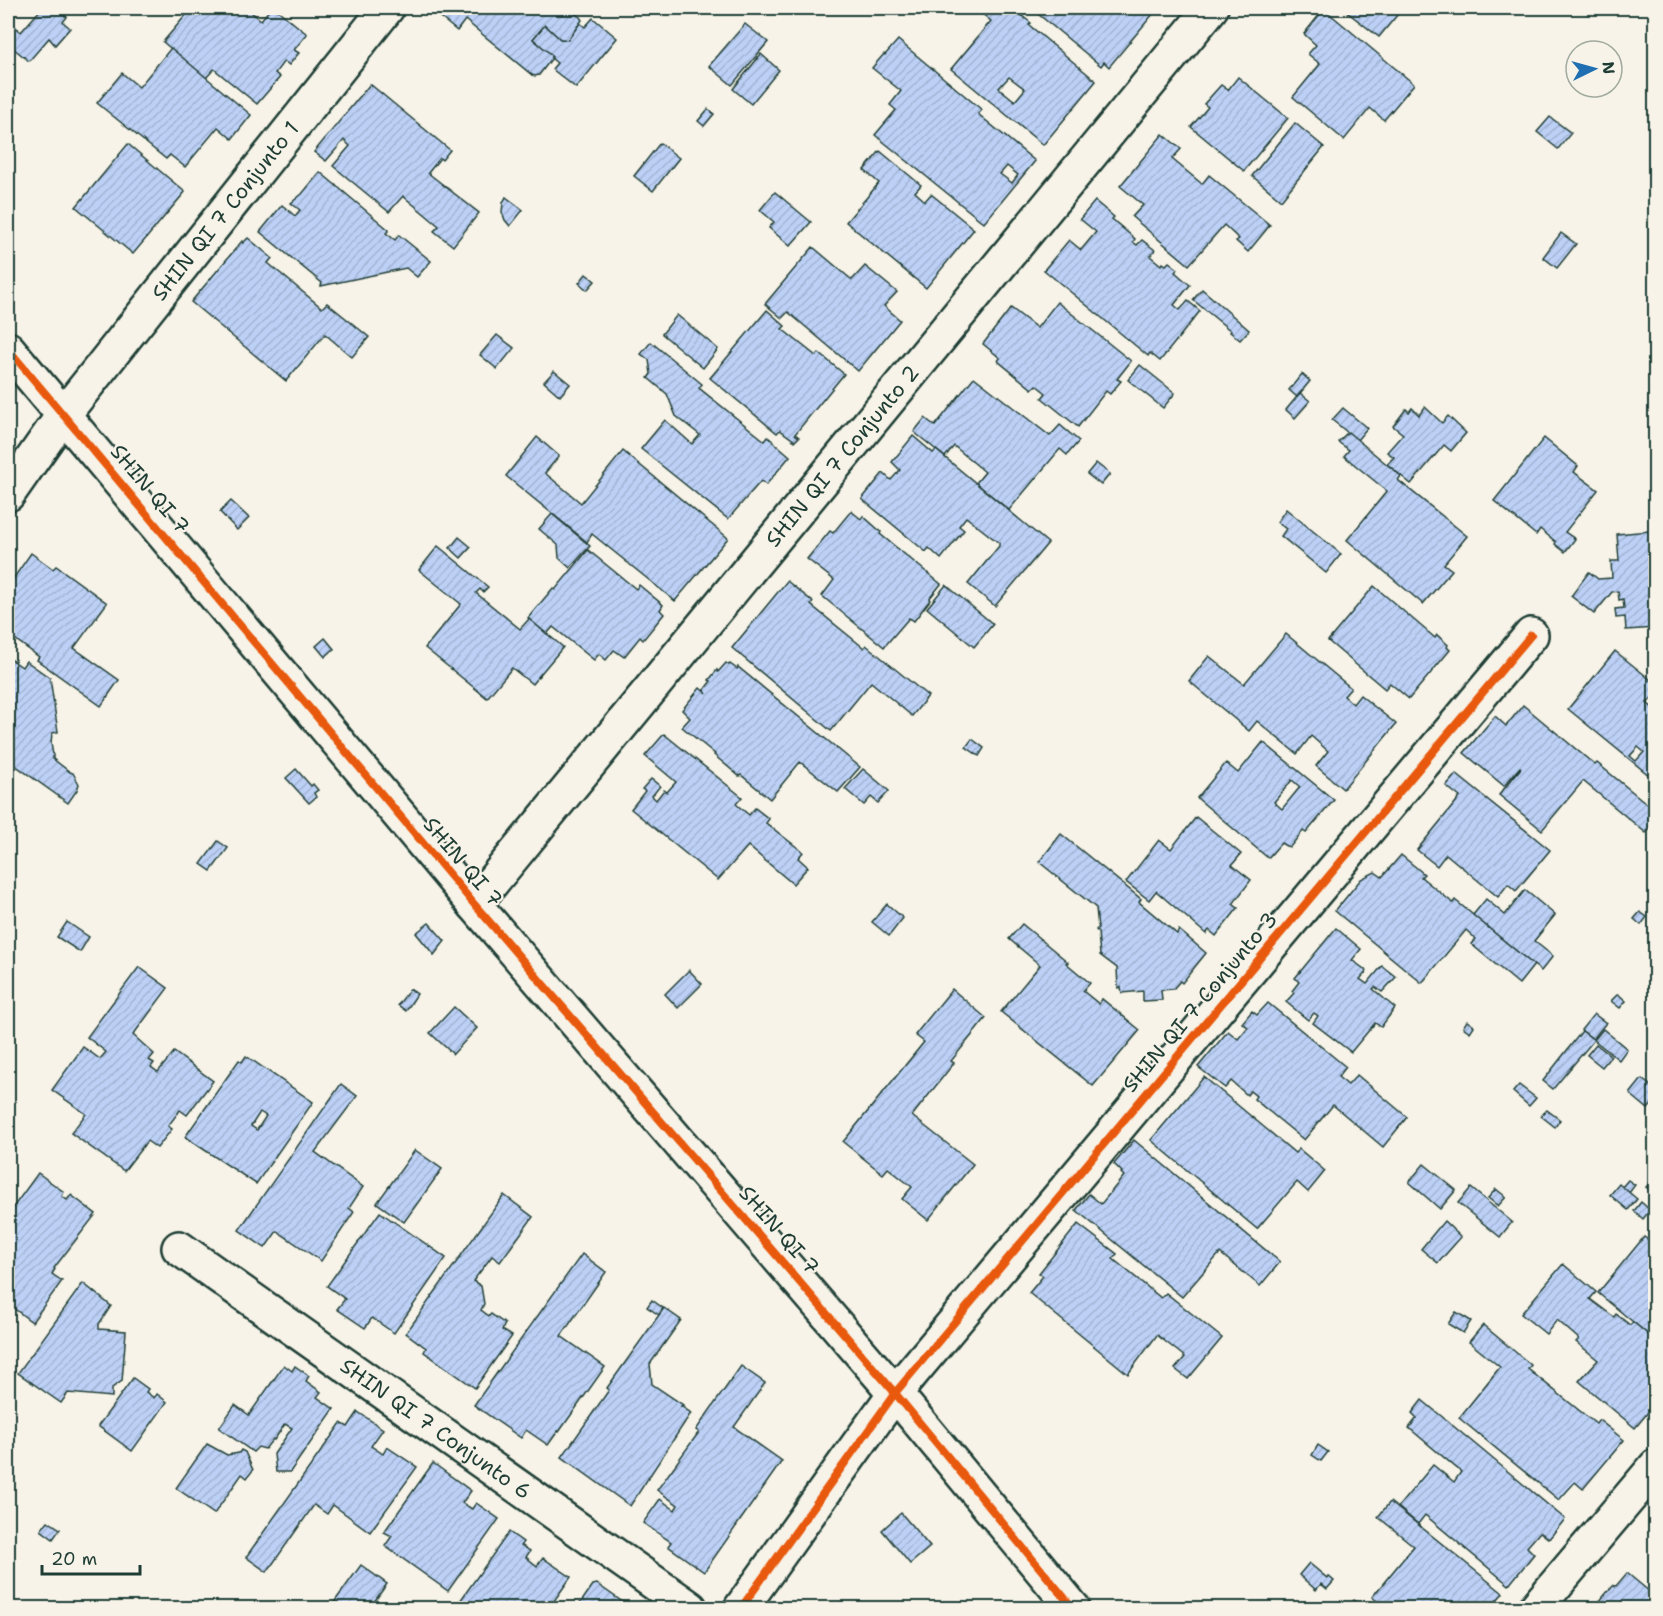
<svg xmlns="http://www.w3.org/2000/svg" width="1663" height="1616" font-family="'Shantell Sans',sans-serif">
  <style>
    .building { fill: url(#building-hatch); stroke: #1f3d34; stroke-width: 1.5; fill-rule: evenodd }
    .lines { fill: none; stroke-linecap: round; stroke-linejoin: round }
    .street-casing { stroke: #1f3d34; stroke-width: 38 }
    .secondary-casing { stroke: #1f3d34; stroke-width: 38 }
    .street { stroke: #f7f3e8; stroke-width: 33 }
    .secondary { stroke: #f7f3e8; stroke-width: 33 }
    .cycleway-casing { stroke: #f7f3e8; stroke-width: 11 }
    .cycleway { stroke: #e8590c; stroke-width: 8 }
    .labels { text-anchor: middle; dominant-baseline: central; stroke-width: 4.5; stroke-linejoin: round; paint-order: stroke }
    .street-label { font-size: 21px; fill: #1f3d34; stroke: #f7f3e8 }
  </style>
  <defs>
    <pattern id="building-hatch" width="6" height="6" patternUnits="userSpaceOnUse" patternTransform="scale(1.5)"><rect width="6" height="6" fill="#bdd1f6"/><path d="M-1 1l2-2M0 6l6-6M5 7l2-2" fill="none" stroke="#a2b4d4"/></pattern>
  </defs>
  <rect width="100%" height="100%" fill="#f7f3e8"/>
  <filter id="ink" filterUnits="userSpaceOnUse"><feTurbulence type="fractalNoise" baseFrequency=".0167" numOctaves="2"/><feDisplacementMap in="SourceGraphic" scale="12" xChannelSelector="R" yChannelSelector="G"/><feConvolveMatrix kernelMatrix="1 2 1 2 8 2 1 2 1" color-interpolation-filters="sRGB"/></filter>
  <g filter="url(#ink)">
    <g class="building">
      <polygon points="42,8 55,8 67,17 63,22 70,28 55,45 49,38 29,61 8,44 8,25 10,22 21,32"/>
      <polygon points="192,8 246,8 261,20 271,8 275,8 307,34 294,50 299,53 289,65 284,61 275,73 280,77 257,104 214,69 206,78 163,42"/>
      <polygon points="450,8 568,8 580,17 582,20 568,40 560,39 545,25 533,39 552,55 552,58 539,75 535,76 532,75 465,20 457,31 441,18"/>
      <path d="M 975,8 L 1012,8 L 1031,23 L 1029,25 L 1096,81 L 1043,145 L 951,69 L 991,21 ZM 1009,77 L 1025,89 L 1015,101 L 999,88 Z"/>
      <polygon points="1033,8 1158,8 1109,67 1104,62 1101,66 1032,9"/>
      <polygon points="1342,8 1403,8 1379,37"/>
      <polygon points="1324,9 1414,84 1384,120 1370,108 1344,140 1293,97 1320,64 1308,54 1316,45 1304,34"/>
      <polygon points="593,18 617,38 576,88 552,69 557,63 552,59 552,55 533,39 545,25 560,39 568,40 580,23 585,27"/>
      <polygon points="745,24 768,42 732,85 709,66"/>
      <path d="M 898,40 L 982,110 L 978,114 L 1035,161 L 984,223 L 875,135 L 896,110 L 890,105 L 901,91 L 872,68 L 884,54 L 885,55 ZM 1007,166 L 1018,175 L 1012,183 L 1000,174 Z"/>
      <polygon points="171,48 251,115 232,139 218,127 185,167 170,155 166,159 97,103 122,73 139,87"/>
      <polygon points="761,54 779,70 751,104 733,89"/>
      <polygon points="1238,77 1288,118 1244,171 1191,127 1208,107 1204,104 1221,85 1228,90"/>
      <polygon points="370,84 450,150 442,160 440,158 428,173 479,213 453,246 434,231 439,226 403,196 389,212 333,166 350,146 344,140 326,161 314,152"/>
      <polygon points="708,109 714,114 704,126 698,121"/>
      <polygon points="1550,117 1571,133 1558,149 1537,132"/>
      <polygon points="1295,123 1324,147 1281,200 1252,176"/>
      <polygon points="1163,134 1181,149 1172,159 1202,184 1209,175 1270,225 1248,252 1236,241 1239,239 1224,225 1189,265 1132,217 1143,205 1120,186"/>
      <polygon points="660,143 679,158 653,191 634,176"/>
      <polygon points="128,144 185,192 133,254 76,207"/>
      <polygon points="880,151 921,185 915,192 925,201 931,194 974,229 926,288 846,222 879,183 864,170"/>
      <polygon points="320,172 389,230 386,233 395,240 399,235 431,261 417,277 406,268 321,286 322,283 260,232 282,205 295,216 300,210 291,203 302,194"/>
      <polygon points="775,192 811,222 790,246 769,228 774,222 760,210"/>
      <polygon points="506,197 523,210 510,226 505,220 502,212 503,203"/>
      <polygon points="1095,201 1114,217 1112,219 1135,239 1133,242 1137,245 1142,240 1155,250 1150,256 1161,265 1163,263 1166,265 1169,262 1178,269 1175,272 1190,285 1174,305 1180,310 1188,301 1200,311 1160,361 1150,353 1148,356 1044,270 1069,240 1081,250 1096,232 1080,219"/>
      <polygon points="1561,233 1576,244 1557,268 1543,257"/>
      <polygon points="248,238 272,258 268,263 322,308 327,303 369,337 352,357 325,334 286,381 191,302 242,241 243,243"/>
      <polygon points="813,247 852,280 865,266 897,292 884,306 900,320 858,371 788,312 782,318 765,304"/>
      <polygon points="586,274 595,281 587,290 579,283"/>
      <polygon points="1202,289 1249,330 1240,340 1230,332 1231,331 1193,300"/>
      <polygon points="1057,302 1131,361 1117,379 1121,381 1110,394 1106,391 1078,427 1042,398 1046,393 1036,385 1032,389 998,361 1000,358 983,344 1011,308 1037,328"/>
      <polygon points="767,310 785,326 782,329 816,356 819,353 844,374 795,434 799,437 795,441 780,430 777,433 710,378"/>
      <polygon points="677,315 718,349 703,368 662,334"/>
      <polygon points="497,335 514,348 497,369 480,355"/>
      <polygon points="651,342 702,384 699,388 765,441 768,437 790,456 766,485 761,481 728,519 641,449 665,420 692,444 700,435 676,416 667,394 648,378 651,374 649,360 641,354"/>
      <polygon points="1140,365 1175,393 1163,408 1128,380"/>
      <polygon points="554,371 570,384 560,396 544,382"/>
      <polygon points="1302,374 1310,381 1297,397 1289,390"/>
      <polygon points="974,377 1050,436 1060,425 1079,441 1067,455 1060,449 1009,510 976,483 985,472 954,446 945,457 914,432 925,418 935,426"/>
      <polygon points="1300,393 1310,401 1295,418 1286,410"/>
      <polygon points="1425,407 1442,423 1448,416 1466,433 1451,451 1444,445 1411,484 1387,464 1394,457 1387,452 1403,434 1393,426 1406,409 1409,412 1412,408 1419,415"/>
      <polygon points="1343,408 1367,428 1357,440 1332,420"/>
      <polygon points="1348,432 1401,476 1398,480 1467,536 1444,564 1452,570 1423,604 1347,540 1387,491 1344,456 1349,450 1338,442"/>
      <polygon points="913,436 933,453 936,450 1048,543 995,606 968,584 999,546 999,543 966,517 959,526 964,530 941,559 929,548 926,552 862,499 883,473 891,480 900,470 892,462"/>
      <polygon points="537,437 559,456 545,473 581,503 623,451 728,538 675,601 592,534 587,542 506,476"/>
      <polygon points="1544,438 1578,466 1574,472 1598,490 1565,532 1575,539 1565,552 1555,544 1556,542 1540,529 1536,535 1494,501"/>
      <polygon points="1096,463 1110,474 1101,485 1087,474"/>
      <polygon points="231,501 249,518 237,530 220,512"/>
      <polygon points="1286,509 1341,554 1326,573 1281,536 1286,529 1277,522"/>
      <polygon points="851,511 861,519 863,516 881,532 880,534 941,584 929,599 930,600 914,621 909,618 884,647 822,596 834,580 807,559 830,531 833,533"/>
      <polygon points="552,514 590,546 570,568 559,558 558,545 539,529"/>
      <polygon points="1649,531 1652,557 1656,557 1656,628 1626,630 1625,617 1616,618 1615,609 1624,608 1623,599 1619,600 1618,591 1612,592 1594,614 1571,596 1589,572 1598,579 1612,578 1611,561 1619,561 1617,534"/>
      <polygon points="459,537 471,547 461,558 450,548"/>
      <polygon points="438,546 488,587 483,592 480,589 476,593 520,629 529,619 563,647 532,684 512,668 487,698 425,648 461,604 419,570"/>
      <polygon points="588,550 636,589 639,585 663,605 660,610 664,614 643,640 640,637 624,657 614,650 606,660 599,654 594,660 553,627 547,634 528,618 553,588 555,590"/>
      <polygon points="31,553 53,569 56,566 107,603 74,648 119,680 101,706 37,660 39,657 8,634 8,580 11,582"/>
      <polygon points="787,581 813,602 811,605 864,648 866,645 928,696 912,716 871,682 831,731 732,648"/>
      <polygon points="946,585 993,624 974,647 927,608"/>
      <polygon points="1374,586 1435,638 1437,635 1448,645 1447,647 1450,650 1409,699 1390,683 1385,689 1328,641"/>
      <polygon points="1286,634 1351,688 1344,696 1353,704 1360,695 1396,724 1343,789 1316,766 1328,751 1311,736 1297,754 1257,721 1249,731 1189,681 1209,656 1244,684"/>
      <polygon points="325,638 334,649 325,657 316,646"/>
      <path d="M 1615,651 L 1656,684 L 1656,701 L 1652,698 L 1647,703 L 1655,710 L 1656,709 L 1656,769 L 1650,776 L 1568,709 ZM 1638,747 L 1644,752 L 1636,761 L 1630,756 Z"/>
      <polygon points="8,657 22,667 26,661 50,678 58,732 52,733 51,743 53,755 53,759 70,772 73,773 79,784 77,790 68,803 8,760"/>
      <polygon points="726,663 729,665 730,664 737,669 738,667 860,767 838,792 800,762 770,799 741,775 739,776 714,755 715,754 682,727 690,718 682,710 700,688 707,694 704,690 711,681 709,680 717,670 718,672"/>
      <polygon points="1523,705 1595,765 1597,763 1656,811 1656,821 1646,833 1583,781 1542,830 1499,795 1521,768 1520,767 1504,786 1464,753 1495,716 1506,726"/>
      <polygon points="664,734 742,797 736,804 749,815 755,808 769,819 766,823 803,852 798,858 808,867 793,884 748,846 718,880 631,809 645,791 642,789 651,779 660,786 652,796 656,800 664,790 667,792 676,782 645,756"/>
      <polygon points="972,739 984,748 979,756 966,747"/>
      <path d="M 1263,742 L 1334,800 L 1306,833 L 1303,831 L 1290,847 L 1286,846 L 1281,843 L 1268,858 L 1197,798 L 1226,763 L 1238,773 ZM 1292,780 L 1300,787 L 1282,809 L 1274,802 Z"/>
      <polygon points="296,769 311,786 313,784 318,790 314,793 316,797 309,803 286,778"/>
      <polygon points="863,769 889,791 878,803 871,797 864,805 845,789"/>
      <polygon points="1456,774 1550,850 1516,891 1508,884 1498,897 1446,854 1437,866 1417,850 1460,797 1446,786"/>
      <polygon points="1196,817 1241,854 1232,865 1251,880 1233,904 1238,908 1216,936 1209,930 1206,934 1156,891 1149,900 1126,882 1159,840 1171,849"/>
      <polygon points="1061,834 1141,899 1139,902 1177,934 1179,930 1206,953 1182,983 1180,981 1173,989 1161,990 1162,1000 1143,1001 1143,991 1122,993 1121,987 1118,988 1117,968 1100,955 1098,932 1096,930 1098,928 1096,908 1039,862"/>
      <polygon points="218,841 228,848 211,871 201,864"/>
      <polygon points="1401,855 1424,874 1421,877 1453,903 1455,900 1534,965 1519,984 1471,944 1476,939 1466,930 1422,983 1335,911 1361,879 1375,872 1382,877"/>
      <polygon points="1525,890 1555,915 1534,941 1553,956 1541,971 1473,915 1486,899 1505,915"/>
      <polygon points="887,904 903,918 889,936 872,922"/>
      <polygon points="1640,912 1647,917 1641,925 1634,919"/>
      <polygon points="67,922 89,937 80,952 57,937"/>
      <polygon points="429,923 445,941 434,955 416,933"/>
      <polygon points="1022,924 1068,962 1066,963 1090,983 1083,991 1099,1004 1102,999 1140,1030 1093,1086 1001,1012 1040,965 1009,939"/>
      <polygon points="1336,928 1361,949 1352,960 1367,971 1360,979 1367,984 1382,966 1396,977 1382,992 1375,987 1373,989 1395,1008 1381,1027 1375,1023 1351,1052 1313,1023 1318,1016 1314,1013 1308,1020 1286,1002 1294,993 1292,991 1299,982 1295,978"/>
      <polygon points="1656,965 1656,981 1647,974"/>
      <polygon points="139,967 168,988 133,1035 154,1054 149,1060 154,1063 151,1067 158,1072 174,1052 213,1081 187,1115 180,1110 168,1126 172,1129 157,1148 147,1141 124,1171 71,1133 86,1114 52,1090 83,1047 100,1059 106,1052 87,1037"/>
      <polygon points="689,970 702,984 678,1008 665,994"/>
      <polygon points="410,989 417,994 406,1011 398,1005"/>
      <polygon points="952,989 986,1018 951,1061 954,1063 912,1116 973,1164 928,1220 902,1199 912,1187 888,1168 883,1174 843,1142 924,1042 915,1035"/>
      <polygon points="1618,994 1626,1001 1620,1008 1611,1001"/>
      <polygon points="1268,1003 1346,1067 1338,1077 1348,1085 1357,1075 1407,1117 1383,1147 1333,1105 1304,1140 1254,1099 1256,1096 1250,1091 1247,1095 1231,1081 1225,1088 1198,1067 1228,1031 1238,1039 1248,1027 1242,1023 1252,1011 1257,1015"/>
      <polygon points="454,1007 477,1028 453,1054 430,1033"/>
      <polygon points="1594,1014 1606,1023 1593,1039 1581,1030"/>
      <polygon points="1467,1021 1474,1026 1470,1032 1463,1027"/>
      <polygon points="1603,1029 1627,1049 1619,1060 1594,1040"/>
      <polygon points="1582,1031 1594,1040 1553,1089 1543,1081"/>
      <polygon points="1596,1044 1611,1056 1602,1067 1587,1055"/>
      <path d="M 246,1056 L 313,1102 L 256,1184 L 185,1137 L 239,1060 L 242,1062 ZM 260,1112 L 266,1116 L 257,1130 L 251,1126 Z"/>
      <polygon points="1204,1077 1295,1153 1299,1149 1325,1171 1308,1192 1297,1182 1257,1229 1151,1140"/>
      <polygon points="1642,1079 1656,1090 1656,1100 1648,1109 1630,1094"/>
      <polygon points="341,1084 357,1096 315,1152 363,1187 349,1208 354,1212 321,1261 277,1231 265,1248 239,1230"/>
      <polygon points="1519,1085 1536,1098 1529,1106 1513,1092"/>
      <polygon points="1547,1110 1560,1120 1555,1127 1541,1116"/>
      <polygon points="1134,1140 1280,1262 1260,1286 1220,1253 1182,1297 1076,1210 1089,1194 1101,1204 1124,1176 1121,1173 1122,1172 1114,1164"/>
      <polygon points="415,1150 442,1169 404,1222 377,1203"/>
      <polygon points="1424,1164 1456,1190 1440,1209 1409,1182"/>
      <polygon points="38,1173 64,1192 62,1196 67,1200 71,1195 96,1214 54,1268 55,1269 52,1274 62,1281 32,1322 8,1304 8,1213 9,1213"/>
      <polygon points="1656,1176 1656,1194 1646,1187"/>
      <polygon points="1628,1180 1635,1185 1629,1193 1622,1187"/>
      <polygon points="1619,1184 1637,1199 1628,1210 1610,1195"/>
      <polygon points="1471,1188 1512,1222 1500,1237 1458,1203"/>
      <polygon points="1496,1189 1506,1197 1498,1206 1488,1198"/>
      <polygon points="504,1195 533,1217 500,1262 492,1256 473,1281 481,1286 484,1304 481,1310 489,1316 491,1314 505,1324 502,1330 512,1336 475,1388 424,1352 426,1348 406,1333"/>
      <polygon points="1641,1202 1650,1210 1643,1219 1634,1211"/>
      <polygon points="380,1212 446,1258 394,1333 372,1318 365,1328 337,1309 345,1299 327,1286"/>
      <polygon points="1444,1221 1461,1237 1438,1263 1421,1249"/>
      <polygon points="1078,1224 1117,1254 1113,1259 1161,1298 1166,1293 1222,1338 1188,1379 1175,1369 1185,1357 1157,1335 1128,1374 1029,1293 1043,1276 1039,1273"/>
      <polygon points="1656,1234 1656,1341 1598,1293 1644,1237 1650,1241"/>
      <polygon points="582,1254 606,1272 561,1336 605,1367 559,1432 558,1431 548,1445 526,1430 521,1438 474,1405"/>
      <polygon points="1563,1264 1596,1292 1590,1299 1614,1317 1616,1314 1630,1325 1633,1322 1656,1341 1656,1403 1635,1428 1579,1381 1598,1360 1576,1342 1579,1339 1557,1320 1546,1334 1521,1314"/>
      <polygon points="83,1283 111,1306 99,1324 99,1329 126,1331 122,1381 112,1388 112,1397 68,1393 61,1403 18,1373"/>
      <polygon points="652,1300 663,1308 659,1315 647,1307"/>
      <polygon points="664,1308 681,1320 650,1364 652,1384 683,1405 681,1406 691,1413 630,1506 562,1457 609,1390 607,1388"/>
      <polygon points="1456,1312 1471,1321 1463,1333 1448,1324"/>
      <polygon points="1483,1325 1531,1365 1528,1369 1596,1424 1599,1420 1624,1440 1583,1489 1575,1482 1559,1500 1459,1418 1500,1367 1469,1342"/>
      <polygon points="284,1365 292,1371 295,1366 309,1376 306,1381 321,1392 317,1397 334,1409 290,1472 276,1472 274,1454 292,1428 285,1424 274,1440 273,1439 265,1449 258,1447 253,1452 219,1428 235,1405 249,1415"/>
      <polygon points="741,1366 765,1383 734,1427 782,1461 704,1572 668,1546 671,1542 643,1523 660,1499 675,1510 678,1505 657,1490 699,1432 696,1430"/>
      <polygon points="133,1378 148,1389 146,1392 154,1398 157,1394 167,1402 132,1451 98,1426"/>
      <polygon points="1422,1400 1565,1519 1549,1539 1540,1532 1527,1547 1534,1554 1509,1585 1425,1515 1418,1524 1398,1507 1433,1465 1454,1482 1461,1472 1409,1428 1417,1418 1412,1413"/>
      <polygon points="358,1412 383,1429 371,1446 383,1454 387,1447 417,1467 370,1532 333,1505 327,1514 314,1505 267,1572 246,1557 341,1423 348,1427"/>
      <polygon points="207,1444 227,1455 239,1453 241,1450 245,1452 253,1470 247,1478 242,1474 214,1514 176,1488"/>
      <polygon points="1318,1445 1328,1452 1321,1461 1312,1455"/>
      <polygon points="433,1463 471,1491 462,1503 472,1509 476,1503 499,1519 448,1591 385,1546 392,1536 384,1532"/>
      <polygon points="1390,1502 1503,1593 1490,1608 1386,1608 1372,1597 1414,1546 1378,1517"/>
      <polygon points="901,1513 930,1547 910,1564 882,1530"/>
      <polygon points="48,1521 60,1529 53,1539 41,1530"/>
      <polygon points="509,1532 523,1542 521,1545 530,1551 526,1557 537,1566 543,1558 571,1577 549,1608 455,1608"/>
      <polygon points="1309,1563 1327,1578 1328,1576 1334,1581 1327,1589 1321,1584 1316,1590 1299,1575"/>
      <polygon points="361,1565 387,1584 371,1606 374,1608 330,1608"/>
      <polygon points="1627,1573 1656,1597 1656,1608 1594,1608 1613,1585 1616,1586"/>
      <polygon points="597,1584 624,1603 626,1608 577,1608 593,1585"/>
      <polygon points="1354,1600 1363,1608 1347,1608"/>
    </g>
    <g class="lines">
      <g class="street-casing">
        <g id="street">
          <path id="s1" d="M 8,494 L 64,414 L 387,8"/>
          <path id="s2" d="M 474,904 L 1211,8"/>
          <path id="s3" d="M 179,1248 L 690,1608"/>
          <polyline points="741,1608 895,1393 1531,635"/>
          <polyline points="1536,1608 1656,1466"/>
        </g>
      </g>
      <g class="secondary-casing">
        <polyline id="secondary" points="8,349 474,904 895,1393 1073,1608"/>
      </g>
      <use href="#street" class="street"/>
      <use href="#secondary" class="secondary"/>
      <g class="cycleway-casing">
        <g id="cycleway">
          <polyline points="8,349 474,904 895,1393 1073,1608"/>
          <polyline points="741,1608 895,1393 1531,635"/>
        </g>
      </g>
      <use href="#cycleway" class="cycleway"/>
    </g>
  </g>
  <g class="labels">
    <g class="street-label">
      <text stroke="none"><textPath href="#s1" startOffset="357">SHIN QI 7 Conjunto 1</textPath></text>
      <text stroke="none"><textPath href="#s2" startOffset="580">SHIN QI 7 Conjunto 2</textPath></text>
      <text transform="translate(150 489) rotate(50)">SHIN QI 7</text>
      <text transform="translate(463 862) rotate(50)">SHIN QI 7</text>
      <text transform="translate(1200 1002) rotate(-50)">SHIN QI 7 Conjunto 3</text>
      <text transform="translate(779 1230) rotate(49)">SHIN QI 7</text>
      <text stroke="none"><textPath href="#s3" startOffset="314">SHIN QI 7 Conjunto 6</textPath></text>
    </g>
  </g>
  <rect width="1663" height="1616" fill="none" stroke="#f7f3e8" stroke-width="30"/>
  <rect x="15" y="15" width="1633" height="1586" fill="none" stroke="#1f3d34" stroke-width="2" filter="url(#ink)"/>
  <g transform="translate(1594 69) rotate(85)"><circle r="28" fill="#f7f3e8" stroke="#a1aaa0" stroke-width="1.5"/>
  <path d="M0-4.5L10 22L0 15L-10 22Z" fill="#1f6fb2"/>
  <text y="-9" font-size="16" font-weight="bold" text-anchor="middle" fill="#1f3d34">N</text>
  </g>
  <path d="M42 1565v9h98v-9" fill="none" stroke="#1f3d34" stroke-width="3"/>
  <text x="51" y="1565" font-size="18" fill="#1f3d34" stroke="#f7f3e8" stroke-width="4.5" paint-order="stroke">20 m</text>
</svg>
